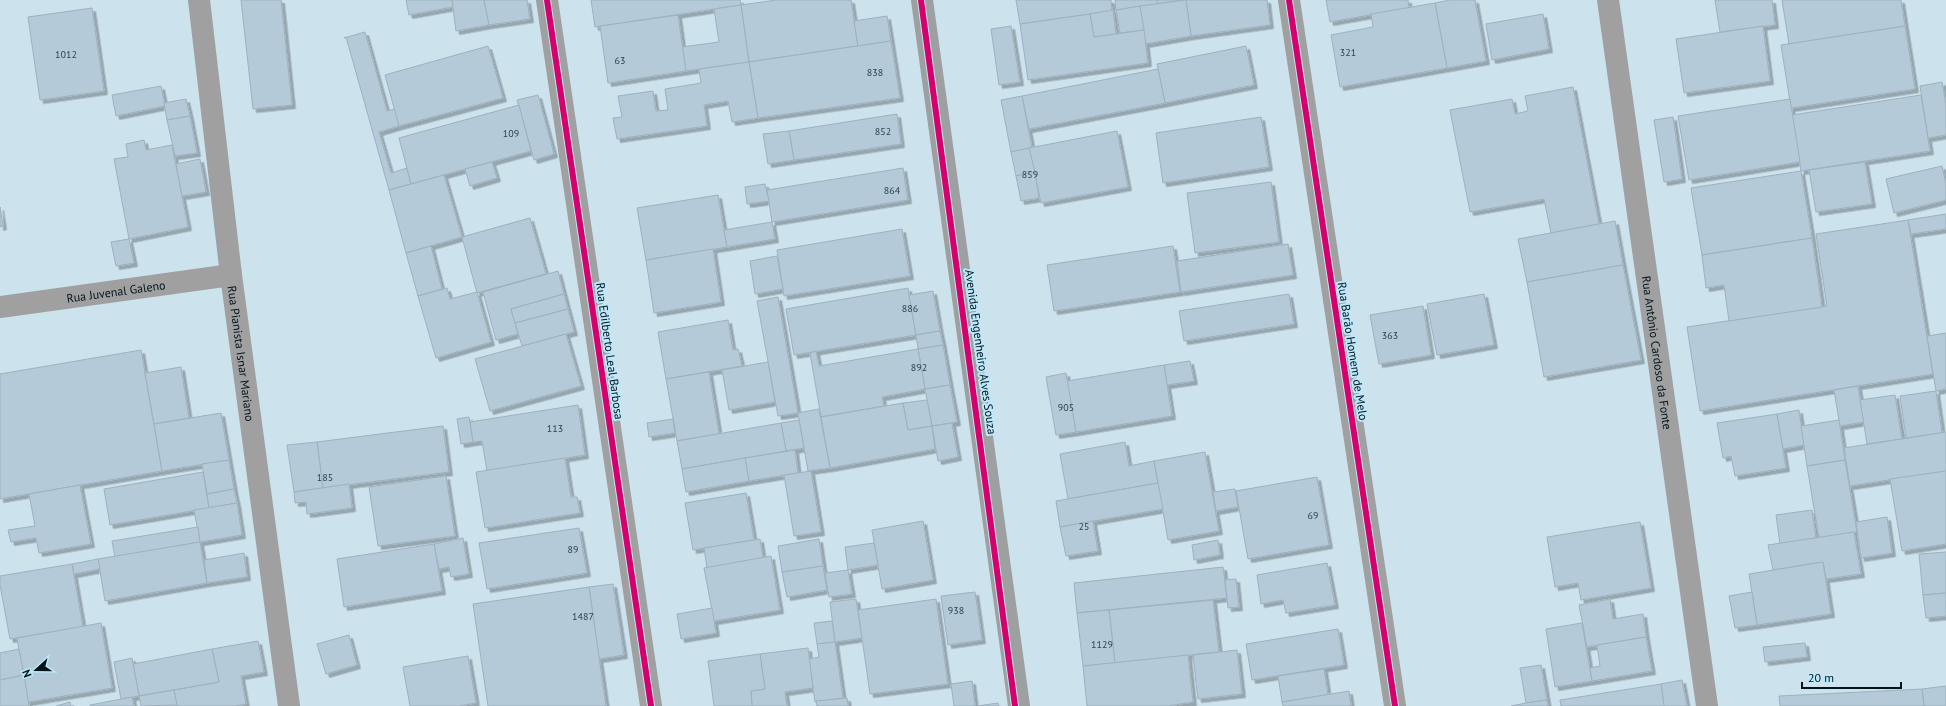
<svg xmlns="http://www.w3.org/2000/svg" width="1946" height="706" font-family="'PT Sans',sans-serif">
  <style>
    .building { fill: #b4cad9; stroke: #9db1be; filter: url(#shadow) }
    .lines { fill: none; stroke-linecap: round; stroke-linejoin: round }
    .street { stroke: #a0a0a0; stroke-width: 22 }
    .secondary { stroke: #9d9fa0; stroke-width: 22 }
    .cycleway-casing { stroke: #bee8fa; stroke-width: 8 }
    .cycleway { stroke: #d6006c; stroke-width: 6 }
    .labels { text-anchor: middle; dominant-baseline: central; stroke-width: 4; stroke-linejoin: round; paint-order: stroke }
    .number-label { font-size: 10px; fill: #2e424c }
    .street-label { font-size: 12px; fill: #00141c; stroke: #bee8fa }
  </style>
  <defs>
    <filter id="shadow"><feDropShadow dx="3.5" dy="3.5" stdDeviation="0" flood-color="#0004"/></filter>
  </defs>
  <rect width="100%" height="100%" fill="#cce2ed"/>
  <g class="building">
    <polygon points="241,0 281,0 292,105 253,109"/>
    <polygon points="406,0 452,0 453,7 409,15"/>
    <polygon points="452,0 484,0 489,25 456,31"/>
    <polygon points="484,0 527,0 530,19 489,25"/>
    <polygon points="591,0 740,0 741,5 595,27"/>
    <polygon points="776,0 851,0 858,46 749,62 741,5"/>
    <polygon points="1016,0 1111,0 1112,11 1020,24"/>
    <polygon points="1115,0 1157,0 1158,4 1116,10"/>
    <polygon points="1157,0 1182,0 1158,4"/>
    <polygon points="1186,0 1267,0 1270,25 1191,36"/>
    <polygon points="1186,0 1191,36 1145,44 1140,6"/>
    <polygon points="1326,0 1408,0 1409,8 1330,22"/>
    <polygon points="1450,0 1475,0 1486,61 1447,68 1435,3"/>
    <polygon points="1715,0 1772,0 1775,25 1720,32"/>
    <polygon points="1782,0 1901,0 1905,26 1789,44"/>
    <polygon points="1435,3 1447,68 1340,87 1331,35 1373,27 1371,14"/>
    <polygon points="741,5 749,62 686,71 682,47 719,42 714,9"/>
    <polygon points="1140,6 1144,30 1120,33 1116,10"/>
    <polygon points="92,8 104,91 40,100 28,17"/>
    <polygon points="1113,10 1116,34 1094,37 1090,14"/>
    <polygon points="1090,14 1094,37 1144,30 1148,63 1028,80 1020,24"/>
    <polygon points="1543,14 1549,49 1492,60 1486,24"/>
    <polygon points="678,15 686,71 608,83 600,26"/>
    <polygon points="887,16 891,41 858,46 854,21"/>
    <polygon points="1011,26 1020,82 999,85 991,29"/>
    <polygon points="1763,26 1770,81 1684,93 1676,39"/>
    <polygon points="1905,26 1915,89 1791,108 1781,45"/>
    <polygon points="365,32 387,111 395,109 399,126 379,132 391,173 407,168 411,184 389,190 346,37 344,38"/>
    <polygon points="891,41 900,98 758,118 749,62"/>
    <polygon points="488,46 503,98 399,126 385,75"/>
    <polygon points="1246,46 1254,85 1165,103 1157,64"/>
    <polygon points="749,62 758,118 732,122 728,101 704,105 707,126 617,139 613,118 622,117 618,96 653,91 656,111 668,110 665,89 701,83 699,69"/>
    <polygon points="1158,69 1165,103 1029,129 1022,96"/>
    <polygon points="1942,82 1946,105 1946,135 1928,138 1920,86"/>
    <polygon points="161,86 165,106 116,116 112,95"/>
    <polygon points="1573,87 1599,224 1551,233 1544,199 1470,212 1450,110 1512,99 1515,114 1528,111 1525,96"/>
    <polygon points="538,95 554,154 534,160 517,100"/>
    <polygon points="1921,95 1930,151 1801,171 1792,115"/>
    <polygon points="1022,96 1032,148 1011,152 1001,100"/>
    <polygon points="186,99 190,116 167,120 164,103"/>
    <polygon points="1790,99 1800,162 1689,180 1678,116"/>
    <polygon points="519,105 531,151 411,184 399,138"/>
    <polygon points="897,114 901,144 794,160 789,131"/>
    <polygon points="190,116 197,153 175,156 167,120"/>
    <polygon points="1261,117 1269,167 1163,183 1156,133"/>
    <polygon points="1673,117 1682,179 1664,182 1654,120"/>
    <polygon points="789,131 794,160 768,164 763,134"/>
    <polygon points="1117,131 1128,187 1041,203 1029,148"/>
    <polygon points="144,140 146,150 172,145 188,227 129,239 114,159 128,157 126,144"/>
    <polygon points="1029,148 1035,172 1016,176 1011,152"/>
    <polygon points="200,159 206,192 182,196 176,164"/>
    <polygon points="492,162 497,178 470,186 465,169"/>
    <polygon points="1865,162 1872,204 1816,212 1809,170"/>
    <polygon points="1942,166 1946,185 1946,200 1894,213 1886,179"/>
    <polygon points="903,168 908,200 772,222 767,190"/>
    <polygon points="1801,171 1812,238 1702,255 1691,188"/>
    <polygon points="1035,172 1039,198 1021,201 1016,176"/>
    <polygon points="444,175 462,237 406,253 389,190"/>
    <polygon points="1271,182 1279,242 1195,253 1187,193"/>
    <polygon points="765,184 769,201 747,204 745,187"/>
    <polygon points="718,195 727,247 646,260 637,208"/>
    <polygon points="0,207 3,226 0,227"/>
    <polygon points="1946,214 1946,229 1911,234 1908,220"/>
    <polygon points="530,218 546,274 477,293 462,237"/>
    <polygon points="1908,220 1933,374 1700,411 1687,327 1827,306 1816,234"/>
    <polygon points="1615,221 1623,265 1527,282 1518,239"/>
    <polygon points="772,222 775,239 727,247 724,230"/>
    <polygon points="902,229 910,276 784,296 777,250"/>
    <polygon points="1812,238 1822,307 1729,321 1724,285 1706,288 1702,255"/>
    <polygon points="129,239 134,263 116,266 111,242"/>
    <polygon points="1288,244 1293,275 1181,292 1177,261"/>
    <polygon points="431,246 442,289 418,296 406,253"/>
    <polygon points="1173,246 1180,292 1054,311 1047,265"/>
    <polygon points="713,249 721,302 654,313 646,260"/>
    <polygon points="777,256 783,289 755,294 750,261"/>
    <polygon points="1623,265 1641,360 1544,377 1527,282"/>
    <polygon points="558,271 564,294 511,309 518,334 496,340 483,292"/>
    <polygon points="447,288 450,299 477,292 491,342 436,358 418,296"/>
    <polygon points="908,288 916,335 794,355 786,309"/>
    <polygon points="933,291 940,331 916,335 909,295"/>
    <polygon points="564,294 568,309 515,323 511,309"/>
    <polygon points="1289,294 1294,324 1184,341 1179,311"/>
    <polygon points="1484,294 1494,345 1437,355 1427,304"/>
    <polygon points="778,297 798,413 778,416 757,301"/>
    <polygon points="1423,306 1431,355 1379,364 1370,315"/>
    <polygon points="568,309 574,332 522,346 515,323"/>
    <polygon points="728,320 733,350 738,349 742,366 666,379 658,332"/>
    <polygon points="940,331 943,345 918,349 916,335"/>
    <polygon points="1946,333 1946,389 1936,391 1927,336"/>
    <polygon points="566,334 581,386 490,411 475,359"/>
    <polygon points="943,345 950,385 925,389 918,349"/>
    <polygon points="918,349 925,389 882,397 884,406 821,417 810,353 816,351 819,366"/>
    <polygon points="141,350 162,471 0,499 0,374"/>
    <polygon points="1190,361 1194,381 1167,385 1164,365"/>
    <polygon points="768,362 775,402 729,410 722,370"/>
    <polygon points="1164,365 1172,416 1076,432 1067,381"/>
    <polygon points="181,367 189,418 154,424 145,373"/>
    <polygon points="709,372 719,434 677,441 666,379"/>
    <polygon points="1066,373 1076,432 1056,435 1046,377"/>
    <polygon points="950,385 957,422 932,426 925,389"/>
    <polygon points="1858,386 1864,422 1840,426 1834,390"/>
    <polygon points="1936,391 1942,433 1906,438 1900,396"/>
    <polygon points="1895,395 1902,439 1867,444 1860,400"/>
    <polygon points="927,400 932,426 908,430 903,403"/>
    <polygon points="903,403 908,430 932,426 935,449 830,468 821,417"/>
    <polygon points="578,405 585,455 487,471 482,441 473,442 470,422"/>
    <polygon points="819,409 830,468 808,471 798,413"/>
    <polygon points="1799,410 1804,445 1783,449 1777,414"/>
    <polygon points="221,413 229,460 162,471 154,424"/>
    <polygon points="1777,414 1786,468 1735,476 1731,456 1723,458 1717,423"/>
    <polygon points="469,417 473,442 461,444 457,419"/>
    <polygon points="673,419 675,433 649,437 647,423"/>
    <polygon points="799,420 804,448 786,451 781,423"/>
    <polygon points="1839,420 1845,460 1807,466 1801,426"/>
    <polygon points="781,423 786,451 682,469 677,441"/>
    <polygon points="952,423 958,457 938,461 932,426"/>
    <polygon points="443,426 449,472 323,488 317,442"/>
    <polygon points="1946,432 1946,471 1850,486 1844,448"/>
    <polygon points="317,442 323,488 294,492 287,445"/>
    <polygon points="1125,442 1129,466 1154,461 1158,483 1068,499 1060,454"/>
    <polygon points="795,450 798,473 749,481 745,458"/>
    <polygon points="1205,452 1219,531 1168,540 1154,461"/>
    <polygon points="565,458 571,497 577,497 580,513 485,528 476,472"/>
    <polygon points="745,458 749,481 686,492 682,469"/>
    <polygon points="229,460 234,489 207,494 202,464"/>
    <polygon points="1845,460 1857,532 1819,538 1807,466"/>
    <polygon points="811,471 821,532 794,536 784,475"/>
    <polygon points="1946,471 1946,544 1902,551 1890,479"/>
    <polygon points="203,472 209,508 110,525 104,489"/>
    <polygon points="446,476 455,536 378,546 369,487"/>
    <polygon points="1317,477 1329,545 1248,559 1236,491"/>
    <polygon points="1158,483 1163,509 1060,527 1056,501"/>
    <polygon points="349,484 352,508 307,514 306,502 295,503 294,492"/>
    <polygon points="80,485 91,544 39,553 36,538 11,542 8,530 35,526 29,494"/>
    <polygon points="234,489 237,503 209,508 207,494"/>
    <polygon points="1235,489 1238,507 1216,511 1213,492"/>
    <polygon points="746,493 754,540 693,550 685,503"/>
    <polygon points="237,503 242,535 200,542 194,510"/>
    <polygon points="1812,510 1816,538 1780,544 1776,515"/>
    <polygon points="1887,517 1892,553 1861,558 1856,522"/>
    <polygon points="923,521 933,580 882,589 872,530"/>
    <polygon points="1093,521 1098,551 1066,556 1060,527"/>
    <polygon points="1640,522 1651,588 1581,600 1578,583 1555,587 1547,537"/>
    <polygon points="198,527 200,542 115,557 112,541"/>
    <polygon points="579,528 587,573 487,589 479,543"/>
    <polygon points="1854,532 1861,574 1826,579 1823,562 1773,570 1768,545"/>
    <polygon points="463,538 469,574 451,577 449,567 439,569 434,544"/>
    <polygon points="760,539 763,558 707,568 704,548"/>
    <polygon points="819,539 823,566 782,572 778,546"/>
    <polygon points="1218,540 1220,555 1194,560 1192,545"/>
    <polygon points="200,542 207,583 105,601 98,559"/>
    <polygon points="874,543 878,565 848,570 845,547"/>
    <polygon points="434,544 442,591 344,607 337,559"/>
    <polygon points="1946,552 1946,593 1923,595 1919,554"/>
    <polygon points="244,553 247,577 207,583 204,560"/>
    <polygon points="771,556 780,610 714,621 704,568"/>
    <polygon points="98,559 100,569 74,574 72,564"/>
    <polygon points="1823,562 1831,614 1757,625 1749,574"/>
    <polygon points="1327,563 1335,605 1286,613 1283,600 1261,604 1257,575"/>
    <polygon points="72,564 83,627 10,639 0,585 0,576"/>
    <polygon points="823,566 827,590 787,597 782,572"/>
    <polygon points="1223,567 1227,598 1077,613 1074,583"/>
    <polygon points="848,570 852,594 829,597 825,573"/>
    <polygon points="1236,579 1239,607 1228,608 1225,580"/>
    <polygon points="613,584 624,655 599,659 589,587"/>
    <polygon points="589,587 606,706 488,706 473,604"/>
    <polygon points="975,592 982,640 948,645 941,596"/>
    <polygon points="1752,592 1757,625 1735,628 1729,596"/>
    <polygon points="1946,593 1946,616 1926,618 1923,595"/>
    <polygon points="856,599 862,638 835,642 830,602"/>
    <polygon points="936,599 948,684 870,694 858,610"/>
    <polygon points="1610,599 1613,619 1643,614 1646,637 1587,647 1579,605"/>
    <polygon points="1213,600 1219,652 1115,663 1109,610"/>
    <polygon points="712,608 716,633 681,639 677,614"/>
    <polygon points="1109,610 1115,663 1083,666 1077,613"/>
    <polygon points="832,621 835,642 817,644 814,623"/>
    <polygon points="101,623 112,688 28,702 17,638"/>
    <polygon points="1582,623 1592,681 1555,687 1546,629"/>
    <polygon points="1338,629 1344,665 1252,680 1246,644"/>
    <polygon points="349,635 357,665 326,674 317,644"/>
    <polygon points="1646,637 1652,671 1592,681 1590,668 1600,666 1597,645"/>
    <polygon points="258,641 264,672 241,676 246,704 234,706 177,706 174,690 219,682 212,649"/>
    <polygon points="835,642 843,698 815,702 809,659 819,657 817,644"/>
    <polygon points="1805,643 1807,657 1765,662 1763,647"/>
    <polygon points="808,648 813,688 785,692 787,706 752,706 751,691 765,689 760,654"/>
    <polygon points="19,649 24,675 0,680 0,653"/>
    <polygon points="212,649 219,682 139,696 133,664"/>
    <polygon points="1237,650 1242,694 1198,699 1193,655"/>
    <polygon points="760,654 765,689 751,691 752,706 714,706 708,661"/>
    <polygon points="1188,655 1193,702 1167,706 1087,706 1083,666"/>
    <polygon points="468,656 476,703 459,706 410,706 403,667"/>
    <polygon points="132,658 139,696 121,699 114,662"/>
    <polygon points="1541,665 1547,700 1526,703 1520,668"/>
    <polygon points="1324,669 1328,695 1282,702 1278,676"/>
    <polygon points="24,675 29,706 0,706 0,680"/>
    <polygon points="1682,680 1687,706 1664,706 1661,684"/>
    <polygon points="972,681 975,706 954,706 951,684"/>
    <polygon points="1661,684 1664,706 1561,706 1560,700"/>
    <polygon points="1946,686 1946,706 1924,706 1922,689"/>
    <polygon points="1922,689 1924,706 1780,706 1779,696"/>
    <polygon points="174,690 177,705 141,706 139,696"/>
    <polygon points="1349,691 1351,706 1283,706 1282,702"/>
    <polygon points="132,697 134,706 90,706 90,705"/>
    <polygon points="847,698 848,706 817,706 816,701"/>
    <polygon points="1547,700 1548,706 1511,706 1526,703"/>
    <polygon points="70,702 71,706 56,706"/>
    <polygon points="998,703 999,706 977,706"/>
  </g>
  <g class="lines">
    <g class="street">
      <path id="s1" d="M 199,0 L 231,275 L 289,706"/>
      <polyline points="547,0 651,706"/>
      <polyline points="1289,0 1395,706"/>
      <path id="s2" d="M 1608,0 L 1707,706"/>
      <path id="s3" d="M 0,307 L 231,275"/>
    </g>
    <polyline class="secondary" points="922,0 1019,706"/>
    <g class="cycleway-casing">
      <g id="cycleway">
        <polyline points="547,0 651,706"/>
        <polyline points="921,0 1015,706"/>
        <polyline points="1289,0 1395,706"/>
      </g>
    </g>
    <use href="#cycleway" class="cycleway"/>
  </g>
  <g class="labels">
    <g class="number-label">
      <text x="1348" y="52">321</text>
      <text x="66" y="54">1012</text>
      <text x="620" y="60">63</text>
      <text x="875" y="72">838</text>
      <text x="883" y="131">852</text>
      <text x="511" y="133">109</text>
      <text x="1030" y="174">859</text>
      <text x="892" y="190">864</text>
      <text x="910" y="308">886</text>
      <text x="1390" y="335">363</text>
      <text x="919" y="367">892</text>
      <text x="1066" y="407">905</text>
      <text x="555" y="428">113</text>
      <text x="325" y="477">185</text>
      <text x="1313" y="515">69</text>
      <text x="1084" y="526">25</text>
      <text x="573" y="549">89</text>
      <text x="956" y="610">938</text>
      <text x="583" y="616">1487</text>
      <text x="1102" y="644">1129</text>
    </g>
    <g class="street-label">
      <text stroke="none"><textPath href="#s3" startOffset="117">Rua Juvenal Galeno</textPath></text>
      <text transform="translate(610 351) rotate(82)">Rua Edilberto Leal Barbosa</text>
      <text transform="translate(1353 351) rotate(81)">Rua Barão Homem de Melo</text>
      <text transform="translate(981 352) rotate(82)">Avenida Engenheiro Alves Souza</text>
      <text stroke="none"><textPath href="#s1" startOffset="356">Rua Pianista Isnar Mariano</textPath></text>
      <text stroke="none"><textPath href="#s2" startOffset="356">Rua Antônio Cardoso da Fonte</textPath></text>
    </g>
  </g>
  <g transform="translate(36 670) rotate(249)" stroke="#bee8fa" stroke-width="3" paint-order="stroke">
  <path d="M0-3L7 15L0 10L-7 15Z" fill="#00141c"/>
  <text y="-6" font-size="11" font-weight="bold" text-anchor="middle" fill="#00141c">N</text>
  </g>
  <path d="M1802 682v6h99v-6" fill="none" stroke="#00141c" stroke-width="2"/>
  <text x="1808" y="682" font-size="12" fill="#00141c" stroke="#bee8fa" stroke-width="3" paint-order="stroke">20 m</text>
</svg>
